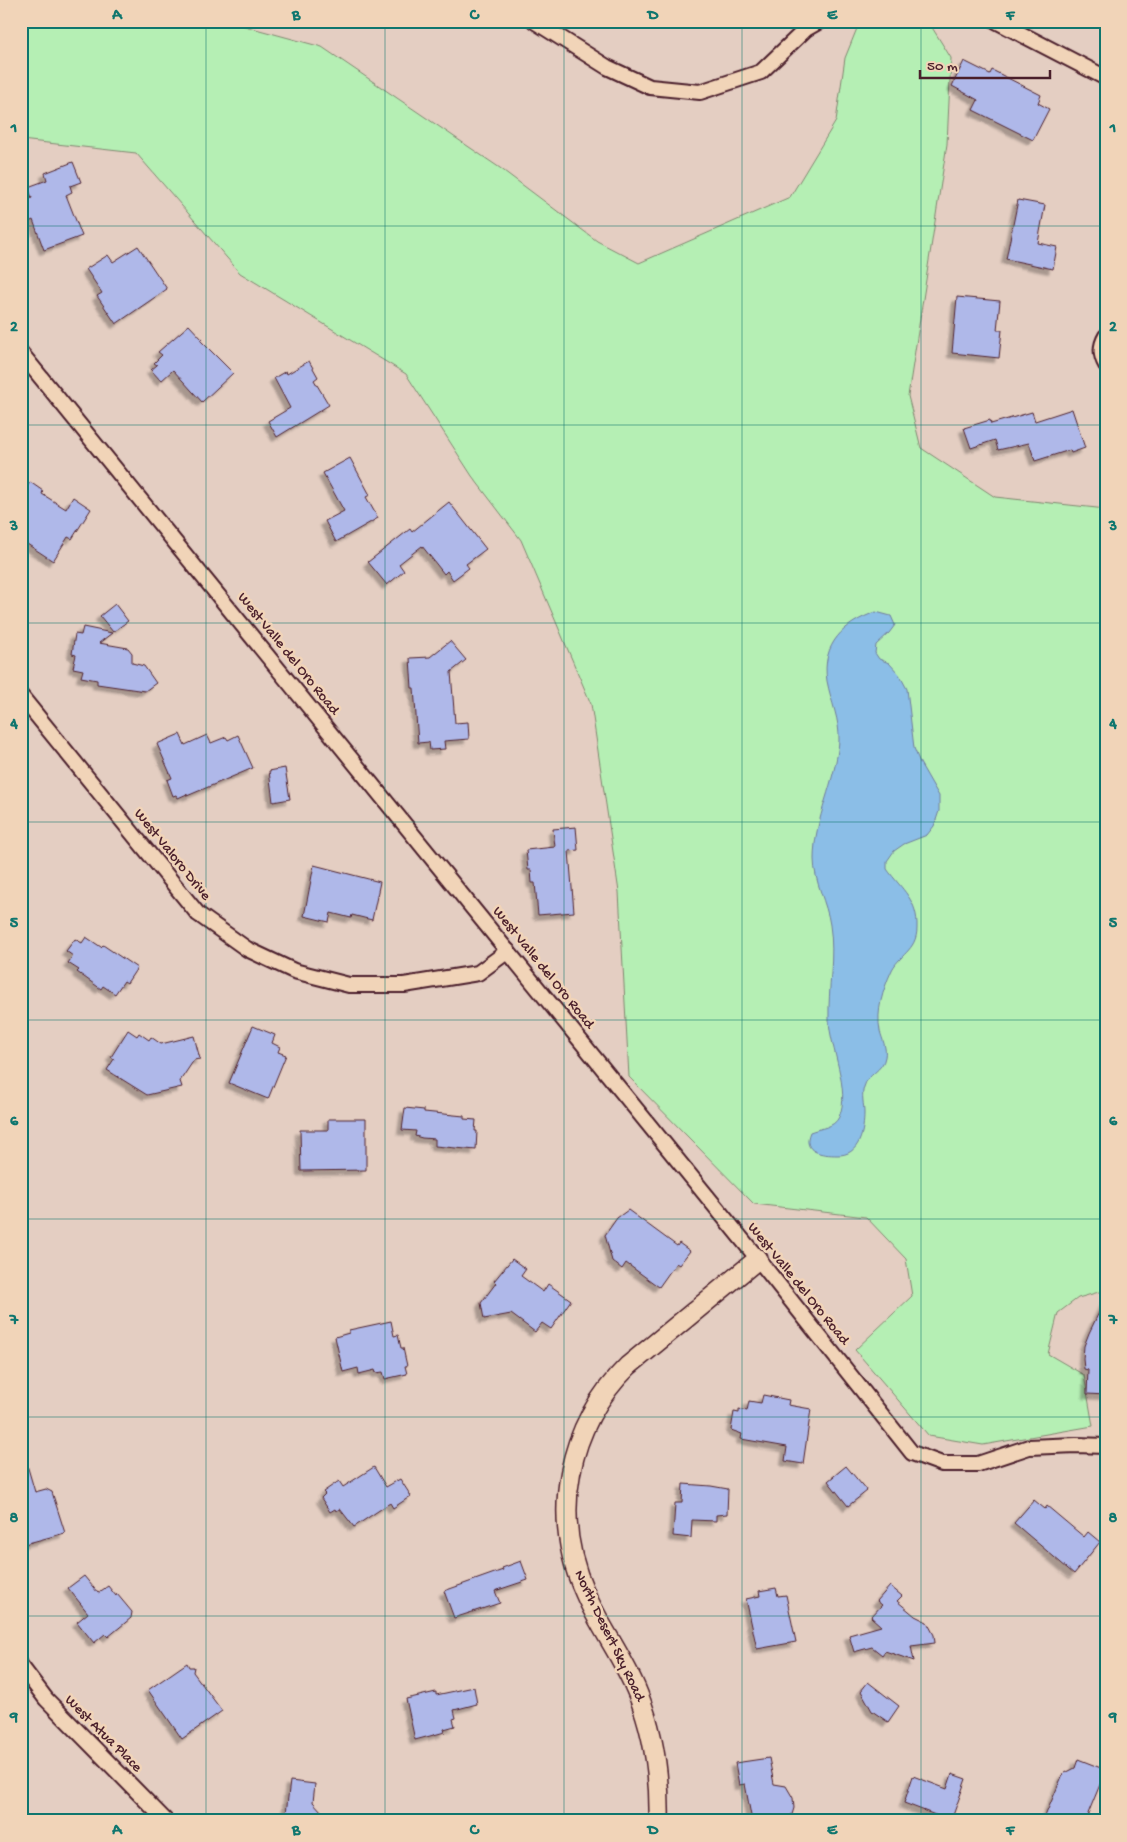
<svg xmlns="http://www.w3.org/2000/svg" width="1127" height="1842" font-family="'Gochi Hand',sans-serif">
  <style>
    .green { fill: #b5efb4; stroke: #808770 }
    .water { fill: #8bbee7; stroke: #717e9c }
    .building { fill: #afb8e9; stroke: #4a1f2b; filter: url(#shadow) }
    .lines { fill: none; stroke-linecap: round; stroke-linejoin: round }
    .street-casing { stroke: #4a1f2b; stroke-width: 18 }
    .secondary-casing { stroke: #4a1f2b; stroke-width: 22 }
    .street { stroke: #f1d4b8; stroke-width: 14 }
    .secondary { stroke: #f1d4b8; stroke-width: 19 }
    .grid { fill: none; stroke: #0f766e; stroke-width: 1; stroke-opacity: 0.55 }
    .labels { text-anchor: middle; dominant-baseline: central; stroke-width: 5; stroke-linejoin: round; paint-order: stroke }
    .street-label { font-size: 15px; fill: #4a1f2b; stroke: #f1d4b8 }
    .neatline { fill: none; stroke: #0f766e; stroke-width: 2 }
    .grid-label { font-size: 16px; text-anchor: middle; font-weight: bold; fill: #0f766e }
  </style>
  <defs>
    <filter id="shadow"><feDropShadow dx="-4.5" dy="4.5" stdDeviation="1" flood-color="#0004"/></filter>
  </defs>
  <rect width="100%" height="100%" fill="#e4cec2"/>
  <filter id="ink" filterUnits="userSpaceOnUse"><feTurbulence type="fractalNoise" baseFrequency=".02" numOctaves="2"/><feDisplacementMap in="SourceGraphic" scale="10" xChannelSelector="R" yChannelSelector="G"/><feConvolveMatrix kernelMatrix="1 2 1 2 8 2 1 2 1" color-interpolation-filters="sRGB"/></filter>
  <g filter="url(#ink)">
    <polygon class="green" points="21,21 212,21 241,25 322,47 500,168 597,241 639,263 790,197 836,121 845,58 860,21 928,21 951,58 947,144 908,396 921,448 995,497 1106,509 1106,1290 1078,1298 1058,1313 1048,1354 1084,1375 1093,1426 983,1445 929,1436 855,1350 912,1296 906,1259 866,1217 754,1204 629,1077 619,892 591,704 521,540 472,476 406,374 240,273 136,153 21,140"/>
    <path class="water" d="M 876,612 L 891,616 L 895,625 L 889,633 L 876,645 L 875,653 L 879,659 L 889,663 L 899,674 L 907,689 L 914,748 L 920,763 L 939,796 L 939,811 L 934,826 L 927,835 L 904,844 L 894,851 L 887,861 L 887,869 C 902,890 918,900 917,928 C 917,951 898,955 891,972 C 883,990 876,1011 880,1031 C 882,1039 887,1048 885,1057 C 883,1071 867,1074 864,1087 C 861,1095 864,1105 864,1113 C 864,1131 860,1156 837,1155 C 823,1155 801,1153 810,1132 C 820,1128 834,1128 839,1117 C 851,1090 830,1048 829,1020 C 828,988 835,957 830,925 C 827,903 814,882 814,859 C 814,819 836,781 839,741 C 840,720 831,702 827,681 C 821,644 844,623 876,612 Z"/>
    <g class="building">
      <polygon points="964,61 990,74 992,70 1041,95 1038,103 1049,109 1033,140 973,110 978,100 952,86"/>
      <polygon points="73,162 81,182 70,186 72,192 66,195 82,236 44,250 33,220 29,222 21,202 32,198 28,187 47,180 45,173"/>
      <polygon points="1018,200 1045,205 1038,243 1057,247 1053,269 1006,259"/>
      <polygon points="138,246 167,289 116,324 97,296 102,293 86,269 108,255 113,262"/>
      <polygon points="957,297 1000,301 997,330 1002,330 999,358 952,353"/>
      <polygon points="189,325 202,339 200,340 233,373 202,402 173,370 161,381 151,370 157,365 154,363 162,355 158,352"/>
      <polygon points="309,361 318,377 314,380 329,405 277,437 268,421 290,408 274,378 286,371 287,374"/>
      <polygon points="1072,409 1085,448 1071,453 1070,450 1035,461 1029,443 998,450 995,440 971,448 964,428 990,420 991,424 1032,412 1035,421"/>
      <polygon points="350,458 370,495 366,497 378,518 336,542 325,521 344,511 323,473"/>
      <polygon points="30,482 43,491 42,494 66,509 73,497 91,509 72,539 68,537 53,561 21,540 21,496"/>
      <polygon points="449,502 486,549 466,564 469,568 453,580 447,571 444,574 422,546 399,564 404,571 387,585 368,562 410,529 412,532"/>
      <polygon points="115,604 128,621 113,632 100,616"/>
      <polygon points="83,627 112,633 99,643 128,648 132,653 132,663 144,666 156,683 145,691 97,684 97,680 81,677 83,670 73,668 76,655 72,654 75,634 81,635"/>
      <polygon points="450,641 466,660 451,672 455,723 468,722 469,739 444,741 445,749 430,750 429,742 418,743 414,688 412,688 410,658 430,657"/>
      <polygon points="180,734 185,745 207,735 211,743 226,737 228,740 238,735 253,768 187,796 187,794 178,798 176,795 173,796 167,780 172,778 157,744"/>
      <polygon points="285,768 290,799 273,802 269,771"/>
      <polygon points="576,827 578,850 569,851 574,912 538,915 535,883 532,883 531,870 528,870 526,850 555,847 553,829"/>
      <polygon points="314,865 380,882 372,920 352,915 351,918 331,913 329,922 304,916"/>
      <polygon points="86,937 101,947 103,945 137,968 127,983 124,981 115,994 103,986 101,989 77,972 79,970 68,963 73,956 66,951 75,939 82,943"/>
      <polygon points="253,1026 275,1035 272,1043 280,1047 278,1052 286,1055 268,1099 229,1083"/>
      <polygon points="128,1030 137,1036 139,1033 149,1040 151,1037 161,1044 194,1036 200,1059 194,1060 180,1081 182,1087 147,1095 107,1070 114,1059 111,1057"/>
      <polygon points="405,1108 424,1110 424,1112 464,1116 464,1119 476,1120 475,1131 477,1131 476,1150 435,1146 435,1139 422,1138 415,1136 416,1131 402,1130"/>
      <polygon points="328,1119 366,1119 366,1170 301,1171 300,1130 328,1130"/>
      <polygon points="628,1210 677,1246 679,1243 690,1251 679,1265 676,1263 659,1287 626,1263 622,1269 612,1261 605,1235 617,1218"/>
      <polygon points="512,1259 526,1269 521,1276 543,1292 548,1284 571,1300 551,1329 542,1323 535,1332 511,1314 484,1319 481,1303 496,1283 494,1281"/>
      <polygon points="1106,1298 1106,1395 1087,1394 1088,1370 1084,1369 1083,1359 1084,1346 1089,1333"/>
      <polygon points="391,1321 394,1336 398,1335 401,1348 403,1348 407,1366 405,1366 407,1374 385,1379 383,1372 376,1373 375,1370 359,1374 358,1368 343,1372 335,1337 349,1333 349,1330"/>
      <polygon points="763,1395 789,1400 788,1405 811,1409 803,1464 785,1461 787,1447 741,1439 742,1434 731,1430 734,1412 739,1413 739,1409 747,1411 749,1401 761,1403"/>
      <polygon points="21,1458 25,1458 35,1492 46,1489 52,1492 65,1533 21,1545"/>
      <polygon points="846,1466 867,1491 848,1506 828,1481"/>
      <polygon points="374,1467 386,1487 400,1479 411,1496 393,1508 390,1503 354,1527 340,1509 336,1511 335,1509 330,1512 321,1498 325,1494 323,1492 339,1481 343,1487"/>
      <polygon points="683,1484 711,1486 728,1489 727,1514 716,1515 716,1521 692,1520 691,1538 673,1536 675,1503 682,1503"/>
      <polygon points="1034,1500 1045,1509 1047,1506 1084,1537 1088,1532 1100,1542 1074,1574 1014,1523"/>
      <polygon points="521,1561 528,1580 495,1591 500,1603 454,1618 444,1591 503,1570 502,1568"/>
      <polygon points="84,1576 98,1593 108,1586 116,1596 117,1594 132,1612 131,1618 108,1637 105,1634 94,1643 77,1622 88,1613 68,1588"/>
      <polygon points="890,1586 902,1596 897,1601 915,1616 927,1622 934,1635 935,1643 911,1646 914,1661 885,1651 882,1655 872,1647 854,1652 849,1635 881,1626 871,1617 882,1605 877,1601"/>
      <polygon points="776,1588 778,1596 786,1595 796,1642 757,1649 746,1599 760,1596 759,1591"/>
      <polygon points="187,1663 189,1667 194,1667 193,1672 222,1711 182,1739 148,1690"/>
      <polygon points="868,1682 899,1706 888,1722 872,1711 861,1691"/>
      <polygon points="474,1687 477,1704 454,1710 456,1718 453,1719 455,1726 444,1729 445,1732 415,1740 406,1699 436,1692 436,1695"/>
      <polygon points="769,1758 774,1784 786,1786 793,1798 794,1808 790,1821 752,1821 745,1784 739,1785 735,1763"/>
      <polygon points="1078,1759 1106,1770 1085,1821 1043,1821 1063,1774 1075,1768"/>
      <polygon points="952,1774 966,1779 951,1821 904,1803 913,1776 947,1789"/>
      <polygon points="290,1781 315,1784 313,1802 322,1812 311,1821 285,1821"/>
    </g>
    <g class="lines">
      <g class="street-casing">
        <g id="street">
          <polyline points="534,21 607,67 650,87 700,92 761,72 806,29 820,21"/>
          <polyline points="996,21 1106,78"/>
          <path d="M 1106,336 C 1100,346 1100,355 1106,365"/>
          <polyline points="21,353 758,1259 912,1453 942,1464 978,1464 1029,1447 1076,1445 1106,1446"/>
          <polyline points="21,696 198,914 247,949 294,971 349,985 404,985 478,973 508,951"/>
          <polyline points="21,1666 46,1699 166,1821"/>
        </g>
      </g>
      <g class="secondary-casing">
        <path id="secondary" d="M 659,1821 C 660,1778 654,1734 638,1694 C 624,1658 600,1628 585,1593 C 550,1515 567,1426 628,1366 L 758,1259"/>
      </g>
      <use href="#street" class="street"/>
      <use href="#secondary" class="secondary"/>
    </g>
  </g>
  <path class="grid" d="M 206,21 L 206,1821M 385,21 L 385,1821M 564,21 L 564,1821M 742,21 L 742,1821M 921,21 L 921,1821M 21,226 L 1106,226M 21,425 L 1106,425M 21,623 L 1106,623M 21,822 L 1106,822M 21,1020 L 1106,1020M 21,1219 L 1106,1219M 21,1417 L 1106,1417M 21,1616 L 1106,1616"/>
  <g class="labels">
    <g class="street-label">
      <text transform="translate(288 654) rotate(51)">West Valle del Oro Road</text>
      <text transform="translate(172 855) rotate(51)">West Valoro Drive</text>
      <text transform="translate(543 968) rotate(51)">West Valle del Oro Road</text>
      <text transform="translate(798 1284) rotate(51)">West Valle del Oro Road</text>
      <text transform="translate(609 1636) rotate(64)">North Desert Sky Road</text>
      <text transform="translate(103 1734) rotate(45)">West Atua Place</text>
    </g>
  </g>
  <rect width="1127" height="1842" fill="none" stroke="#f1d4b8" stroke-width="55"/>
  <path d="M920 70v8h130v-8" fill="none" stroke="#4a1f2b" stroke-width="2.5"/>
  <text x="927" y="70" font-size="15" fill="#4a1f2b" stroke="#f1d4b8" stroke-width="4" paint-order="stroke">50 m</text>
  <rect x="28" y="28" width="1072" height="1786" class="neatline"/>
  <g class="grid-label">
    <text x="117" y="19">A</text>
    <text x="296" y="19">B</text>
    <text x="474" y="19">C</text>
    <text x="653" y="19">D</text>
    <text x="832" y="19">E</text>
    <text x="1010" y="19">F</text>
    <text x="14" y="132">1</text>
    <text x="1113" y="132">1</text>
    <text x="14" y="331">2</text>
    <text x="1113" y="331">2</text>
    <text x="14" y="530">3</text>
    <text x="1113" y="530">3</text>
    <text x="14" y="728">4</text>
    <text x="1113" y="728">4</text>
    <text x="14" y="927">5</text>
    <text x="1113" y="927">5</text>
    <text x="14" y="1125">6</text>
    <text x="1113" y="1125">6</text>
    <text x="14" y="1324">7</text>
    <text x="1113" y="1324">7</text>
    <text x="14" y="1522">8</text>
    <text x="1113" y="1522">8</text>
    <text x="14" y="1721">9</text>
    <text x="1113" y="1721">9</text>
    <text x="117" y="1834">A</text>
    <text x="296" y="1834">B</text>
    <text x="474" y="1834">C</text>
    <text x="653" y="1834">D</text>
    <text x="832" y="1834">E</text>
    <text x="1010" y="1834">F</text>
  </g>
</svg>
